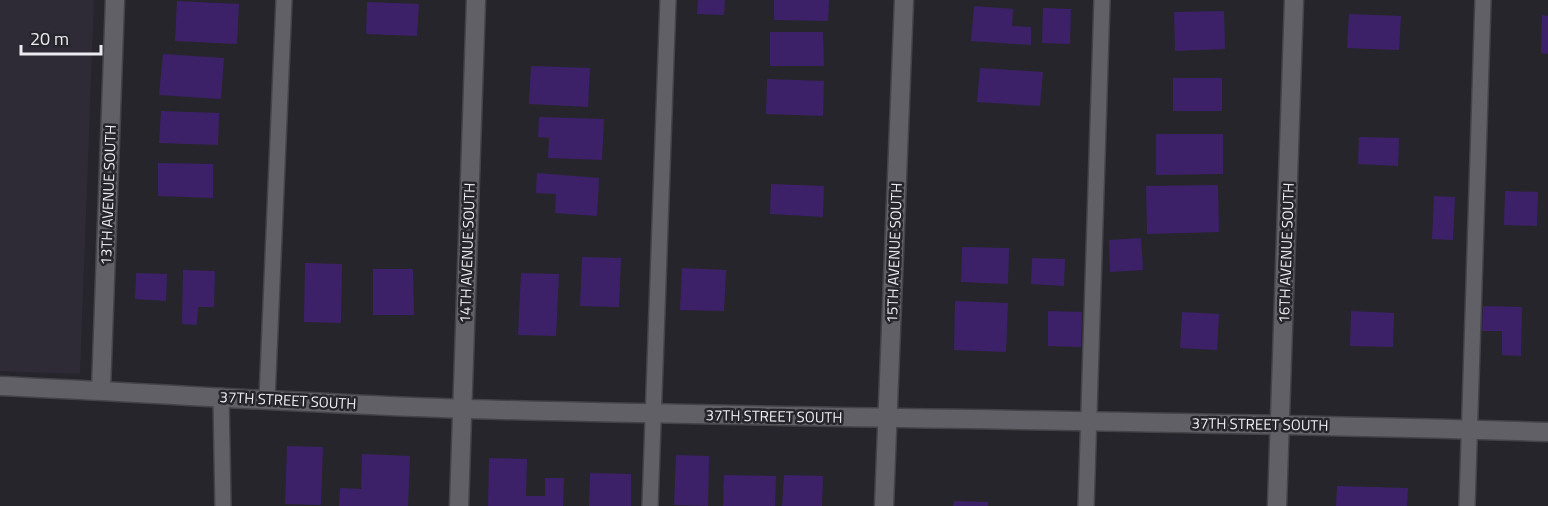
<svg xmlns="http://www.w3.org/2000/svg" width="1548" height="506" font-family="'Titillium Web',sans-serif">
  <style>
    .built { fill: #2e2b37 }
    .building { fill: #3d2168 }
    .lines { fill: none; stroke-linecap: round; stroke-linejoin: round }
    .service-casing { stroke: #444348; stroke-width: 18 }
    .minor-casing { stroke: #444348; stroke-width: 21 }
    .tertiary-casing { stroke: #444348; stroke-width: 21 }
    .service { stroke: #626067; stroke-width: 15 }
    .minor { stroke: #626067; stroke-width: 18 }
    .tertiary { stroke: #626067; stroke-width: 18 }
    .labels { text-anchor: middle; dominant-baseline: central; stroke-width: 5; stroke-linejoin: round; paint-order: stroke }
    .street-label { font-size: 15px; fill: #ecebef; stroke: #26252b }
  </style>
  <rect width="100%" height="100%" fill="#26252b"/>
  <polygon class="built" points="0,0 94,0 80,374 0,371"/>
  <g class="building">
    <polygon points="698,0 725,0 724,15 697,14"/>
    <polygon points="774,0 829,0 828,21 774,20"/>
    <polygon points="177,1 239,4 237,44 175,41"/>
    <polygon points="367,2 419,4 417,36 366,34"/>
    <polygon points="974,6 1013,9 1012,26 1031,27 1031,45 971,41"/>
    <polygon points="1043,8 1071,9 1070,44 1042,43"/>
    <polygon points="1224,11 1225,49 1175,51 1174,12"/>
    <polygon points="1349,14 1401,16 1399,50 1347,48"/>
    <polygon points="1542,15 1548,16 1548,54 1541,53"/>
    <polygon points="770,32 823,32 824,66 770,66"/>
    <polygon points="163,54 224,58 221,99 159,95"/>
    <polygon points="531,66 590,68 588,107 529,104"/>
    <polygon points="980,68 1043,72 1040,106 977,102"/>
    <rect x="1173" y="78" width="49" height="33"/>
    <polygon points="767,79 824,81 823,116 766,114"/>
    <polygon points="161,111 219,113 218,145 159,143"/>
    <polygon points="539,117 604,119 602,160 548,158 549,138 538,137"/>
    <polygon points="1156,134 1223,134 1223,174 1156,175"/>
    <polygon points="1359,137 1399,138 1398,166 1358,164"/>
    <polygon points="158,163 213,164 213,198 158,196"/>
    <polygon points="537,173 599,178 597,216 555,213 556,194 536,193"/>
    <polygon points="771,184 824,186 823,217 770,214"/>
    <polygon points="1218,185 1219,232 1147,234 1146,186"/>
    <polygon points="1505,191 1538,192 1537,226 1504,225"/>
    <polygon points="1434,196 1455,197 1453,240 1432,239"/>
    <polygon points="1141,238 1143,270 1110,272 1109,240"/>
    <polygon points="962,247 1009,248 1008,284 961,282"/>
    <polygon points="582,257 621,258 619,307 580,306"/>
    <polygon points="1032,258 1065,259 1064,286 1031,284"/>
    <polygon points="305,263 342,264 341,323 304,322"/>
    <polygon points="682,268 726,270 724,311 680,310"/>
    <polygon points="373,269 413,269 414,315 373,315"/>
    <polygon points="183,270 215,271 214,307 198,307 197,325 182,324"/>
    <polygon points="136,273 167,274 166,301 135,299"/>
    <polygon points="521,273 559,274 556,336 518,335"/>
    <polygon points="955,301 1008,303 1006,352 954,350"/>
    <polygon points="1483,306 1522,307 1521,356 1502,355 1502,331 1482,331"/>
    <polygon points="1048,311 1082,312 1081,347 1048,346"/>
    <polygon points="1351,311 1394,313 1393,347 1350,346"/>
    <polygon points="1182,312 1219,314 1217,350 1180,348"/>
    <polygon points="287,446 323,447 321,505 285,504"/>
    <polygon points="362,454 410,456 408,506 339,506 340,488 361,489"/>
    <polygon points="676,455 709,456 708,506 674,505"/>
    <polygon points="489,458 527,459 526,496 545,496 545,478 564,478 563,506 488,506"/>
    <polygon points="590,473 631,474 631,506 589,506"/>
    <polygon points="724,475 776,476 775,506 723,506"/>
    <polygon points="784,475 823,476 822,506 782,506"/>
    <polygon points="1337,486 1408,488 1407,506 1336,506"/>
    <polygon points="954,501 988,502 988,506 953,506"/>
  </g>
  <g class="lines">
    <g class="service-casing">
      <g id="service">
        <polyline points="221,396 223,506"/>
        <polyline points="267,399 284,0"/>
        <polyline points="650,506 668,0"/>
        <polyline points="1086,506 1102,0"/>
        <polyline points="1467,506 1483,0"/>
      </g>
    </g>
    <g class="minor-casing">
      <g id="minor">
        <polyline points="101,390 115,0"/>
        <polyline points="459,506 476,0"/>
        <polyline points="1277,506 1294,0"/>
      </g>
    </g>
    <g class="tertiary-casing">
      <g id="tertiary">
        <path d="M 0,386 C 155,393 311,404 466,409 C 827,419 1188,420 1548,432"/>
        <polyline points="884,506 904,0"/>
      </g>
    </g>
    <use href="#service" class="service"/>
    <use href="#minor" class="minor"/>
    <use href="#tertiary" class="tertiary"/>
  </g>
  <g class="labels">
    <g class="street-label">
      <text transform="translate(108 195) rotate(-88)">13TH AVENUE SOUTH</text>
      <text transform="translate(467 253) rotate(-88)">14TH AVENUE SOUTH</text>
      <text transform="translate(894 253) rotate(-88)">15TH AVENUE SOUTH</text>
      <text transform="translate(1286 253) rotate(-88)">16TH AVENUE SOUTH</text>
      <text transform="translate(288 400) rotate(3)">37TH STREET SOUTH</text>
      <text transform="translate(774 416) rotate(1)">37TH STREET SOUTH</text>
      <text transform="translate(1260 424) rotate(1)">37TH STREET SOUTH</text>
    </g>
  </g>
  <path d="M21 45v9h80v-9" fill="none" stroke="#ecebef" stroke-width="3"/>
  <text x="30" y="45" font-size="18" fill="#ecebef" stroke="#26252b" stroke-width="4.5" paint-order="stroke">20 m</text>
</svg>
